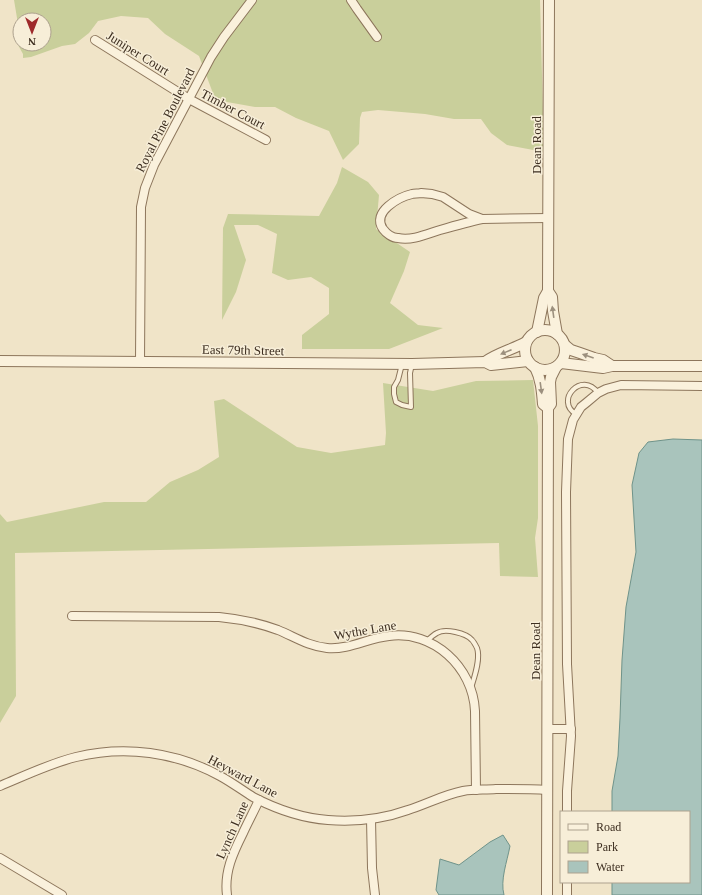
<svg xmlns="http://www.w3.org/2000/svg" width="702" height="895" font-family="'Times New Roman',serif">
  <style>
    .green { fill: #c9cf9b; fill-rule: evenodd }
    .water { fill: #a9c4bc; stroke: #6f938a }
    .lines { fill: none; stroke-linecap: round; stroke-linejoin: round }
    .service-casing { stroke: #8d765c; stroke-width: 6 }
    .minor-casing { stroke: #8d765c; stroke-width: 10 }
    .tertiary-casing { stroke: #8d765c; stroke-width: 12 }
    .service { stroke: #faf1dc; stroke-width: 4 }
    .minor { stroke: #faf1dc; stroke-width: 8 }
    .tertiary { stroke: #faf1dc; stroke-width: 10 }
    .oneway { fill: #9c907e }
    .labels { text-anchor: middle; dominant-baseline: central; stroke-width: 3; stroke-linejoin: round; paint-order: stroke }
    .street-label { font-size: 13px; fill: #3d2e20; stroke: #f7eed8 }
  </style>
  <rect width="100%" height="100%" fill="#f0e4c8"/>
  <g class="green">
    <path d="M 14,0 L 540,0 L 544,152 L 507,145 L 491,133 L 481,119 L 454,119 L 425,114 L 378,110 L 362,112 L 360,118 L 359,144 L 343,160 L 329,131 L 296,118 L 275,107 L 255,107 L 227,102 L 214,96 L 199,56 L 165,34 L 148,18 L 121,16 L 98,21 L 89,33 L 75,44 L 62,46 L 31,57 L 23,58 L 23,54 L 18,45 L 18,24 ZM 20,20 L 44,20 L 44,44 L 20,44 Z"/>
    <polygon points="342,167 368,182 379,195 376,229 410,252 404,271 390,303 418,325 443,328 389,349 302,349 302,335 329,314 329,288 311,277 288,280 272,273 277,234 258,225 234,225 246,260 236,292 222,320 223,228 228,214 319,216 337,183"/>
    <polygon points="533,380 538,426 538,518 535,538 538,577 500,576 499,543 15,553 16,696 0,723 0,514 7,522 104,502 146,502 170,482 198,470 219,457 214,401 224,399 297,447 331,453 385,445 386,433 383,383 433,391 476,381"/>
  </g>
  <g class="water">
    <polygon points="673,439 702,440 702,895 612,895 612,882 689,882 689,812 612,812 612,791 618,756 620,718 622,660 626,607 636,552 632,485 639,453 648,442"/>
    <path d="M 503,835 L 510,846 C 507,862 500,880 504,895 L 439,895 L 436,890 L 440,859 L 459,865 L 490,842 Z"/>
  </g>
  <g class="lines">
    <g class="service-casing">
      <g id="service">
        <polyline points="402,364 398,380 394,387 394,394 396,402 402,405 411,407 410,373 412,364"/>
        <path d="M 576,414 C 554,401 582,370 598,393"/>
        <path d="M 427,641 C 430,638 433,635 437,633 C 445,628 466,633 472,640 C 474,642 476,646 477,648 C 481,659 474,678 471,688"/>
      </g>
    </g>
    <g class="minor-casing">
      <g id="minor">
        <polyline points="351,0 357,9 377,37"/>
        <polyline points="95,40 189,99 266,140"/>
        <path d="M 421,193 L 432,194 L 443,197 L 469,214 L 482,219 C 468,222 454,226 440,230 C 427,234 412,241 398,238 C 392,238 386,233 383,229 C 371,212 399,197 412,194 C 415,193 418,194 421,193 Z"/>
        <polyline points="482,219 549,218"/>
        <polyline points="140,362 141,207 145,188 154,165 211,57 224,37 252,0"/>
        <path d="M 72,616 L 219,617 C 240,619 259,623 278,630 C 295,637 308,646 327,648 C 349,650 368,638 389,636 C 433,630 473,667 475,711 L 476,790"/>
        <polyline points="547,729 571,729"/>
        <path d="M 0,786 C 24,776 51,763 76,757 C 125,745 176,752 220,776 C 231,782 242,790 253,797 C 276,809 302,818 328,820 C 355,822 383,819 408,810 C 427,804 443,795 463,791 C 473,789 485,790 496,789 C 513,789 530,789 547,790"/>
        <polyline points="567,812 567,791 571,736 567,664 566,492 568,439 573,420 581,407 586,403 598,393 606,389 621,385 702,386"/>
        <polyline points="371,819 372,868 375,895"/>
        <polyline points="0,858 62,895"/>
        <path d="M 227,895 C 224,872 233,853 243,833 C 248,822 254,811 259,800"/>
        <polyline points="567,895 567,882"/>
      </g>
    </g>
    <g class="tertiary-casing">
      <g id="tertiary">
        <polyline points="549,0 548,291 552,297 553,311 557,334"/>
        <circle cx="545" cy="350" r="20"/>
        <polyline points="537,332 544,298 548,291"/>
        <polyline points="565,345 571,350 580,353 594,358 603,360 612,366"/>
        <polyline points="0,361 412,364 485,362 491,365 528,361"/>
        <path d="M 485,362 C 495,354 514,349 526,342"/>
        <polyline points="561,363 603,368 612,366 702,366"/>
        <path d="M 535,367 C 541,379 542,391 543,404 L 548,408"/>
        <polyline points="547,895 548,408 551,404 550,382 551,377 556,367"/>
      </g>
    </g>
    <use href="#service" class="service"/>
    <use href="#minor" class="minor"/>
    <use href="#tertiary" class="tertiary"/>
  </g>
  <defs><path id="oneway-solid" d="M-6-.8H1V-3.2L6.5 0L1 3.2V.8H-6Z"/></defs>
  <g class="oneway">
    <use href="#oneway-solid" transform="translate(553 312) rotate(-98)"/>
    <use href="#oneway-solid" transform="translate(506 352) rotate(158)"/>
    <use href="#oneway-solid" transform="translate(588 356) rotate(-161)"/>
    <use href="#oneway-solid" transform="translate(541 388) rotate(82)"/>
  </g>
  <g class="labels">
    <g class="street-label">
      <text transform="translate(138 53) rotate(32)">Juniper Court</text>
      <text transform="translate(233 109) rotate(28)">Timber Court</text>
      <text transform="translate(165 120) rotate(-63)">Royal Pine Boulevard</text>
      <text transform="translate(536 145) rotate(-90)">Dean Road</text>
      <text transform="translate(243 350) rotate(1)">East 79th Street</text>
      <text transform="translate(365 630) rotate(-10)">Wythe Lane</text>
      <text transform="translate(535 651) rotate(-90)">Dean Road</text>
      <text transform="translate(243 776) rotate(28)">Heyward Lane</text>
      <text transform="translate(232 830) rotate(-66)">Lynch Lane</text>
    </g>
  </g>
  <rect x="560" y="811" width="130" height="72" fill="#f7eed8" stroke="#ada18e"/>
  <rect x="568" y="824" width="20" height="6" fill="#faf1dc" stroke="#ada18e"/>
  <text x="596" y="831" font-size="12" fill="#3d2e20">Road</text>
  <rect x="568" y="841" width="20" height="12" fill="#c9cf9b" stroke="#ada18e"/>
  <text x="596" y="851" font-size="12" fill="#3d2e20">Park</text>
  <rect x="568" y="861" width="20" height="12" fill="#a9c4bc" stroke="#ada18e"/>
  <text x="596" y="871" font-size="12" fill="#3d2e20">Water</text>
  <g transform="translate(32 32) rotate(180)"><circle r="19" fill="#f7eed8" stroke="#ada18e"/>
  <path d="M0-3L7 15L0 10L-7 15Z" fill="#9e2a2b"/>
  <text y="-6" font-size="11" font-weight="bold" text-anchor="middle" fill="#3d2e20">N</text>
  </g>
</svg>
